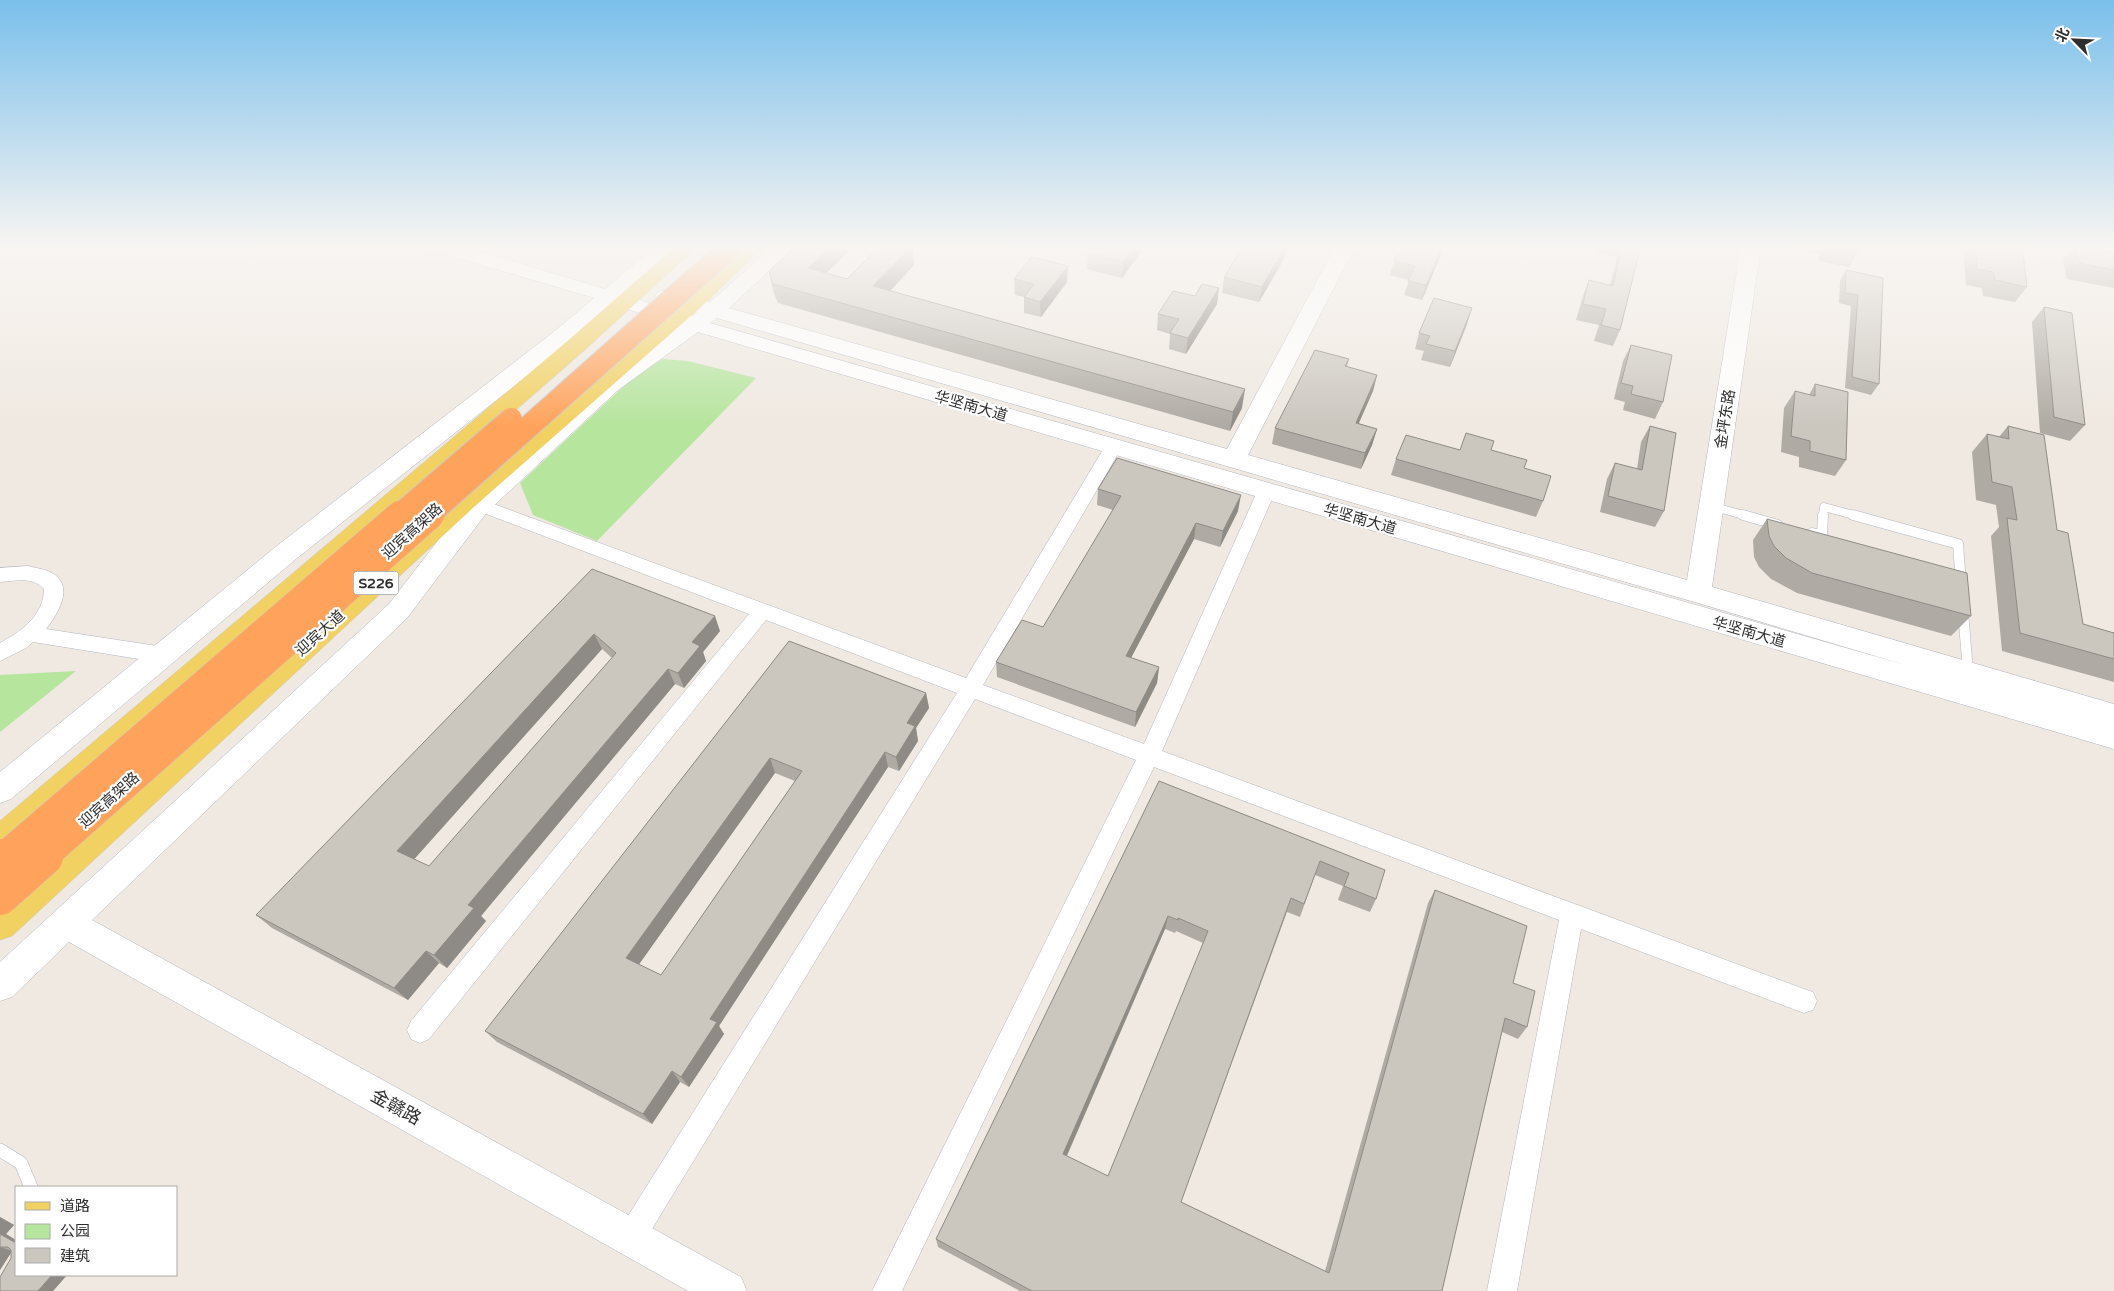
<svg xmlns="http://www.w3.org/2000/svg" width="2114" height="1291" font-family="'Varela Round','Noto Sans SC',sans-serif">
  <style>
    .green { fill: #b6e59e }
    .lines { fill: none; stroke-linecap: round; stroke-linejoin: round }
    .lane-far2-casing { stroke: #b4b7c1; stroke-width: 9 }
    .lane-far1-casing { stroke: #b4b7c1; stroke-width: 11 }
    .lane-casing { stroke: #b4b7c1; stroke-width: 14 }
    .street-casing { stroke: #b4b7c1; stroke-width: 1 }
    .secondary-casing { stroke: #b4b7c1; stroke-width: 1 }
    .primary-casing { stroke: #c9c9c9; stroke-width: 1 }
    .lane-far2 { stroke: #fff; stroke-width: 8 }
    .lane-far1 { stroke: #fff; stroke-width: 10 }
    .lane { stroke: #fff; stroke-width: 13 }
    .street { fill: #fff; fill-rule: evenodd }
    .secondary { fill: #fff; fill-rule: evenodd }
    .primary { fill: #f2d163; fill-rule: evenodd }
    .highway-bridge-far2-casing { stroke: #c9c9c9; stroke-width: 24; stroke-linecap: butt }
    .highway-bridge-far1-casing { stroke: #c9c9c9; stroke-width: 29; stroke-linecap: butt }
    .highway-bridge-casing { stroke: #c9c9c9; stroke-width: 37; stroke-linecap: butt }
    .highway-bridge-far2 { stroke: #ffa35c; stroke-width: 22 }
    .highway-bridge-far1 { stroke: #ffa35c; stroke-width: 28 }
    .highway-bridge { stroke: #ffa35c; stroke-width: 36 }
    .wall { fill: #afaba4; fill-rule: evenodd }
    .shaded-wall { fill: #8e8b86 }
    .building { fill: #cbc7bf; stroke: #8e8b86; fill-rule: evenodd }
    .labels { text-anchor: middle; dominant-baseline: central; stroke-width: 4.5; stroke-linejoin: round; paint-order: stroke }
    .shield { fill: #fff; stroke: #6d6d6d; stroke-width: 1 }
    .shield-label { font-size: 14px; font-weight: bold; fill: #2e2e2e }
    .street-label { font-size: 15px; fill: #2e2e2e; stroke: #fff }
    .near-street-label { font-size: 18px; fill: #2e2e2e; stroke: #fff }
  </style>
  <rect width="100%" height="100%" fill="#efe9e1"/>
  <g class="green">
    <polygon points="663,359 688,361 756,378 597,541 533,515 520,483 640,371"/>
    <polygon points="76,671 0,732 0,675"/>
  </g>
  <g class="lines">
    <g class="lane-far2-casing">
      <g id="lane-far2">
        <polyline points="1711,506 1747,516"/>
        <polyline points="1823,516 1824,507 1857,516"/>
      </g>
    </g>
    <g class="lane-far1-casing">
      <g id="lane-far1">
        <polyline points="1743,515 1778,525"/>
        <polyline points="1853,515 1958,544 1961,584"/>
        <polyline points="1812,533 1822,536 1823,515"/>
        <polyline points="1963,611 1968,672"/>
      </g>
    </g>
    <g class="lane-casing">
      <polyline id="lane" points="0,1150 21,1163 31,1187"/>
    </g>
    <g class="street-casing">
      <g id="street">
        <polygon points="1113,441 1119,443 1122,447 983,685 1144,744 1257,492 1260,488 1266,486 1272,488 1275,492 1162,751 1804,989 1813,992 1817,1001 1813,1010 1804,1013 1581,929 1517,1291 1487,1291 1559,920 1154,767 902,1291 872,1291 1136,760 975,699 641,1247 631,1251 621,1247 617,1237 621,1227 957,693 766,620 429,1039 420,1043 411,1039 407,1030 411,1021 749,614 460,504 457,500 460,496 466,494 472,496 966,678 1107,443"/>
        <path d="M 28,566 C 35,568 45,569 52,573 C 75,586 58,614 46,629 L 164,647 L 171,649 L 174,655 L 171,661 L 164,663 L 33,642 L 26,648 L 0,661 L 0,643 C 21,632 44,615 44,589 C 33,576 15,581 0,582 L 0,568 Z"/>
      </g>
    </g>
    <g class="secondary-casing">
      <g id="secondary">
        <path d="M 425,245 L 458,245 L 605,289 L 657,245 L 679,245 L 623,295 L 692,316 L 697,312 L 658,300 L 655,296 L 658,292 L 665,290 L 710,302 L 775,245 L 797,245 L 729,308 L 1227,449 L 1336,245 L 1356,245 L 1248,455 L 1687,580 L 1741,245 L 1761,245 L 1712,587 L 2114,704 L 2114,749 L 698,332 L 618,390 L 488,511 L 407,618 L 92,920 L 741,1277 L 747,1291 L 688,1291 L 69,942 L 12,997 L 0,1001 L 0,962 L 389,604 L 470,499 L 602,380 L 678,326 L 612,304 L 567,344 L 296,559 L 11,799 L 0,803 L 0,772 L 278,545 L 551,334 L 594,298 L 428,249 ZM 717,318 L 1698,603 L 1909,666 L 710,323 Z"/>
        <polygon points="2103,245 2114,245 2114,252 2107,250"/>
      </g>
    </g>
    <g class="primary-casing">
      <g id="primary">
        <polygon points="677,245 699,245 587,348 11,850 0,854 0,821 571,338"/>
        <polygon points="744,245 766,245 700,308 475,506 12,936 0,940 0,904 457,494 686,300"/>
      </g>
    </g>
    <use href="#lane-far2" class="lane-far2"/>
    <use href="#lane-far1" class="lane-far1"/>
    <use href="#lane" class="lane"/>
    <use href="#street" class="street"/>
    <use href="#secondary" class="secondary"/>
    <use href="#primary" class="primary"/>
    <g class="highway-bridge-far2-casing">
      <g id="highway-bridge-far2">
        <polyline points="398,516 511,419"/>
        <polyline points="428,516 733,245"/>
      </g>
    </g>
    <g class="highway-bridge-far1-casing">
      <g id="highway-bridge-far1">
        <polyline points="2,858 400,515"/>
        <polyline points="43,858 430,515"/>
      </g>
    </g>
    <g class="highway-bridge-casing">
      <g id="highway-bridge">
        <polyline points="0,860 3,857"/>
        <polyline points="0,897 45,857"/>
      </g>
    </g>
    <use href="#highway-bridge-far2" class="highway-bridge-far2"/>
    <use href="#highway-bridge-far1" class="highway-bridge-far1"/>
    <use href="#highway-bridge" class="highway-bridge"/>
  </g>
  <g class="wall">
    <polygon points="797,245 848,245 849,251 826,273 847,279 912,246 914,265 890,291 1242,408 1230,431 778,303 773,291 769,271"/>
    <polygon points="1146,245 1122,278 1087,269 1088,253"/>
    <polygon points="1267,245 1287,245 1285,257 1259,302 1222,293 1224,277 1265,248"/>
    <polygon points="1445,245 1422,300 1404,295 1409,280 1390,275 1394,261"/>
    <polygon points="1597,245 1641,245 1620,330 1613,346 1594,341 1599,325 1576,320 1583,296 1589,280 1610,285 1617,257 1596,252"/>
    <polygon points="1804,245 1859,245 1858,251 1849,267 1819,261 1819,254 1803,251"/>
    <polygon points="1963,245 2022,245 2027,287 2015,302 1983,296 1982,288 1966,285"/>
    <polygon points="2074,245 2080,245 2114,252 2114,288 2067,279 2063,260"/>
    <polygon points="1846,270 1883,278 1879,384 1871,395 1845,388 1851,306 1839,303 1840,281"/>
    <polygon points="1014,279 1067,282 1041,317 1024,313 1024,297 1015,295"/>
    <polygon points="1219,288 1217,304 1186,354 1169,349 1170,334 1157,330 1158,314 1195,296"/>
    <polygon points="2044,307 2085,425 2070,441 2040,433 2032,322"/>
    <polygon points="1467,324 1450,367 1421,360 1424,351 1415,349 1419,333"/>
    <polygon points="1631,345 1663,402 1655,419 1623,410 1625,402 1614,399 1623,361"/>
    <polygon points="1349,359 1347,367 1377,375 1373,391 1358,423 1377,429 1372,445 1361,469 1272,444 1275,428"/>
    <polygon points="1815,384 1846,460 1835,476 1799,467 1799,457 1781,452 1784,408 1795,391 1809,395"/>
    <polygon points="1650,426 1664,511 1655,527 1600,512 1607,479 1615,463 1637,469 1641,442"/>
    <polygon points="2008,426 2057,530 2083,624 2114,633 2114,682 2002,651 1991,536 1999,527 1996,505 1976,500 1972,452 1987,434 1999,437"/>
    <polygon points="1460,450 1491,450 1524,468 1543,501 1536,517 1391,475 1396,459"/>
    <polygon points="1098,489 1238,511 1220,547 1194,539 1131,658 1159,667 1157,683 1135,727 997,677 996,662 1043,627 1113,510 1097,505"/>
    <polygon points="1767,519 1971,616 1951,636 1797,593 1771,579 1759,567 1754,557 1753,540"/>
    <path d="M 592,569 L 720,631 L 703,652 L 706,661 L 684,688 L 675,684 L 481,916 L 486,921 L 447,968 L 439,963 L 408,1000 L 272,928 L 256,915 ZM 602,649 L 612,658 L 429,866 L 414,859 Z"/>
    <path d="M 789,641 L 926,693 L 929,708 L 916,728 L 918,741 L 899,771 L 888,767 L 719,1026 L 724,1034 L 689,1087 L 680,1082 L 652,1124 L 497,1042 L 485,1031 ZM 775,773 L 795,781 L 661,975 L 639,964 Z"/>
    <path d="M 1159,781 L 1385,870 L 1376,899 L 1370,912 L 1338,900 L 1343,886 L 1315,875 L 1300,917 L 1287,912 L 1181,1202 L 1325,1271 L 1428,903 L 1435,890 L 1513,983 L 1527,1027 L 1518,1039 L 1502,1032 L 1442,1291 L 1020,1291 L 938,1247 L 936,1239 ZM 1165,929 L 1175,933 L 1176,931 L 1203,943 L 1108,1176 L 1067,1156 Z"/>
    <polygon points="0,1217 14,1225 6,1234 67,1275 53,1291 0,1291 11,1258 11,1253 0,1270"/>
  </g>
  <g class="shaded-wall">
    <polygon points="832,245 848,245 849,251 811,288 808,268"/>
    <polygon points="1136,245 1146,245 1122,278 1123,262"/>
    <polygon points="1286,245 1287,245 1285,257 1259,302 1262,287"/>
    <polygon points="1443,245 1445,245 1422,300 1426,285"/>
    <polygon points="912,246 914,265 876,306 873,286"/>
    <polygon points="1068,266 1067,282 1041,317 1040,302"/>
    <polygon points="1219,288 1217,304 1186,354 1188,338"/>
    <polygon points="1472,308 1467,324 1450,367 1455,351"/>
    <polygon points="1377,375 1373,391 1352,439 1356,423"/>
    <polygon points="1245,389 1242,408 1230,431 1233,412"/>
    <polygon points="1377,429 1372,445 1361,469 1365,453"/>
    <polygon points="1241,495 1238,511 1220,547 1223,531"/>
    <polygon points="1196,523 1194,539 1124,671 1126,656"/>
    <polygon points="715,616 720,631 703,652 706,661 684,688 678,673 692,642"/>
    <polygon points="594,634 602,649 409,865 397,851"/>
    <polygon points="1159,667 1157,683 1135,727 1136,712"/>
    <polygon points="668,669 675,684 481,916 486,921 447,968 434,955 468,905"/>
    <polygon points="926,693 929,708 916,728 918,741 899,771 896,757 907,723"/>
    <polygon points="885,752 888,767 719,1026 724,1034 689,1087 681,1077 710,1019"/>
    <polygon points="770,758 775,773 635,970 626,958"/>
    <polygon points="1168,916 1165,929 1063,1164 1063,1154"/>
    <polygon points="426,951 439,963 408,1000 394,988"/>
    <polygon points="672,1071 680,1082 652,1124 643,1114"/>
    <polygon points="0,1217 14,1225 6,1234 16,1240 16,1243 0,1234"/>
    <polygon points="0,1247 12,1251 0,1270"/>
    <polygon points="52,1275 67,1275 53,1291 38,1291"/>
  </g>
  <g class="building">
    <polygon points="797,245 832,245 808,268 847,279 881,245 909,245 912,246 873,286 1245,389 1233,412 773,284 769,271"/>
    <polygon points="1093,245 1136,245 1123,262 1088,253"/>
    <polygon points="1244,245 1252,245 1265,248 1267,245 1286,245 1262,287 1224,277"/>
    <polygon points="1402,245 1443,245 1426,285 1408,281 1415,266 1394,261"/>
    <polygon points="1622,245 1641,245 1620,330 1601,325 1606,309 1583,304 1589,280 1613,286"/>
    <polygon points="1828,245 1859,245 1858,251"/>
    <polygon points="1975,245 2022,245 2027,287 1995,280 1993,272 1977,269"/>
    <polygon points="2075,245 2080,245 2114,252 2114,270 2079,263"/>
    <polygon points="1032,257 1068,266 1040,302 1024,297 1034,284 1014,279"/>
    <polygon points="1846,270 1883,278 1879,384 1852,377 1858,295 1845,293"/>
    <polygon points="1202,284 1219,288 1188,338 1170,333 1179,319 1158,314 1173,291 1195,296"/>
    <polygon points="1434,298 1472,308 1455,351 1426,344 1430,336 1419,333"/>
    <polygon points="2044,307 2072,313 2085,425 2054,417"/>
    <polygon points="1631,345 1672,355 1663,402 1631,394 1633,386 1621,383"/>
    <polygon points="1315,350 1349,359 1345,366 1377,375 1356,423 1377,429 1365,453 1275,428"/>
    <polygon points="1815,384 1848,392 1846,460 1810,451 1810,441 1791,436 1795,391 1815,396"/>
    <polygon points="1650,426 1676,433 1664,511 1608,496 1615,463 1642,470"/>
    <polygon points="2008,426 2044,435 2057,530 2068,533 2083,624 2114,633 2114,659 2020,633 2007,518 2017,520 2012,487 1992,482 1987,434 2009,439"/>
    <polygon points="1466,433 1494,441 1491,450 1527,460 1524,468 1551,476 1543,501 1396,459 1406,435 1460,450"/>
    <polygon points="1117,458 1241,495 1223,531 1196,523 1126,656 1159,667 1136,712 996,662 1022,620 1043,627 1121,496 1098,489"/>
    <polygon points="1767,519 1967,573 1971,616 1812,573 1786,558 1774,546 1769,536"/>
    <path d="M 592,569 L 715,616 L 692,642 L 700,646 L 678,673 L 668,669 L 468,905 L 474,908 L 434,955 L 426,951 L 394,988 L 256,915 ZM 594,634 L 616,653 L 429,866 L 397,851 Z"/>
    <path d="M 789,641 L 926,693 L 907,723 L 915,726 L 896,757 L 885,752 L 710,1019 L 717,1022 L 681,1077 L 672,1071 L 643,1114 L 485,1031 ZM 770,758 L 802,771 L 661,975 L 626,958 Z"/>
    <path d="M 1159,781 L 1385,870 L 1376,899 L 1344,886 L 1349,873 L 1320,861 L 1304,904 L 1291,898 L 1181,1202 L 1329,1273 L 1435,890 L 1527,926 L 1513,983 L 1535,991 L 1527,1027 L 1505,1018 L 1442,1291 L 1032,1291 L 936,1239 ZM 1168,916 L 1178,920 L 1178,918 L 1208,931 L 1108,1176 L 1063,1154 Z"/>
    <polygon points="0,1234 16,1243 16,1275 52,1275 38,1291 0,1291 0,1277 11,1258 11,1250 8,1247 0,1247"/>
  </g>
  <linearGradient id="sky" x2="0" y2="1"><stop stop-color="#7abfeb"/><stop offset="0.58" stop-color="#f8f5f2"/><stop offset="1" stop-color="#f8f5f2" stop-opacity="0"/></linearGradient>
  <rect width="2114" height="426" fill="url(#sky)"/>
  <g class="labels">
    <rect class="shield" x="353.5" y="571.5" width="45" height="23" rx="4"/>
    <g class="shield-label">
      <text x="376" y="583">S226</text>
    </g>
    <g class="street-label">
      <text transform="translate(971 406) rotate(16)">华坚南大道</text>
      <text transform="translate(1725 419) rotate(-81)">金坪东路</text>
      <text transform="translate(1360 519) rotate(16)">华坚南大道</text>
      <text transform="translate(412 531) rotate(-42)">迎宾高架路</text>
      <text transform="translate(1749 632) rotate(16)">华坚南大道</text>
      <text transform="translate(320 633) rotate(-42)">迎宾大道</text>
      <text transform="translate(109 800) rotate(-42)">迎宾高架路</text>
    </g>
    <g class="near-street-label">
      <text transform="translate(396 1107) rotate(29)">金赣路</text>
    </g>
  </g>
  <rect x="15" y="1186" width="162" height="90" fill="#ffffff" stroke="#ababab"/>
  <rect x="25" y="1202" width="25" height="8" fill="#f2d163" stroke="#ababab"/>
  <text x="60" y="1211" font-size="15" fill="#2e2e2e">道路</text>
  <rect x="25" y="1224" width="25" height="15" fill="#b6e59e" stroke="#ababab"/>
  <text x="60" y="1236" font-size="15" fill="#2e2e2e">公园</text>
  <rect x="25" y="1248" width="25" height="15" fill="#cbc7bf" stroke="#ababab"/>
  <text x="60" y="1261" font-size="15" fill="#2e2e2e">建筑</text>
  <g transform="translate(2074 40) rotate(294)" stroke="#ffffff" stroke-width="4" paint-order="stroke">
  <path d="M0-4L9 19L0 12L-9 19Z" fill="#2e2e2e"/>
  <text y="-8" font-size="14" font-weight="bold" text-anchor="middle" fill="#2e2e2e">北</text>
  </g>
</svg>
